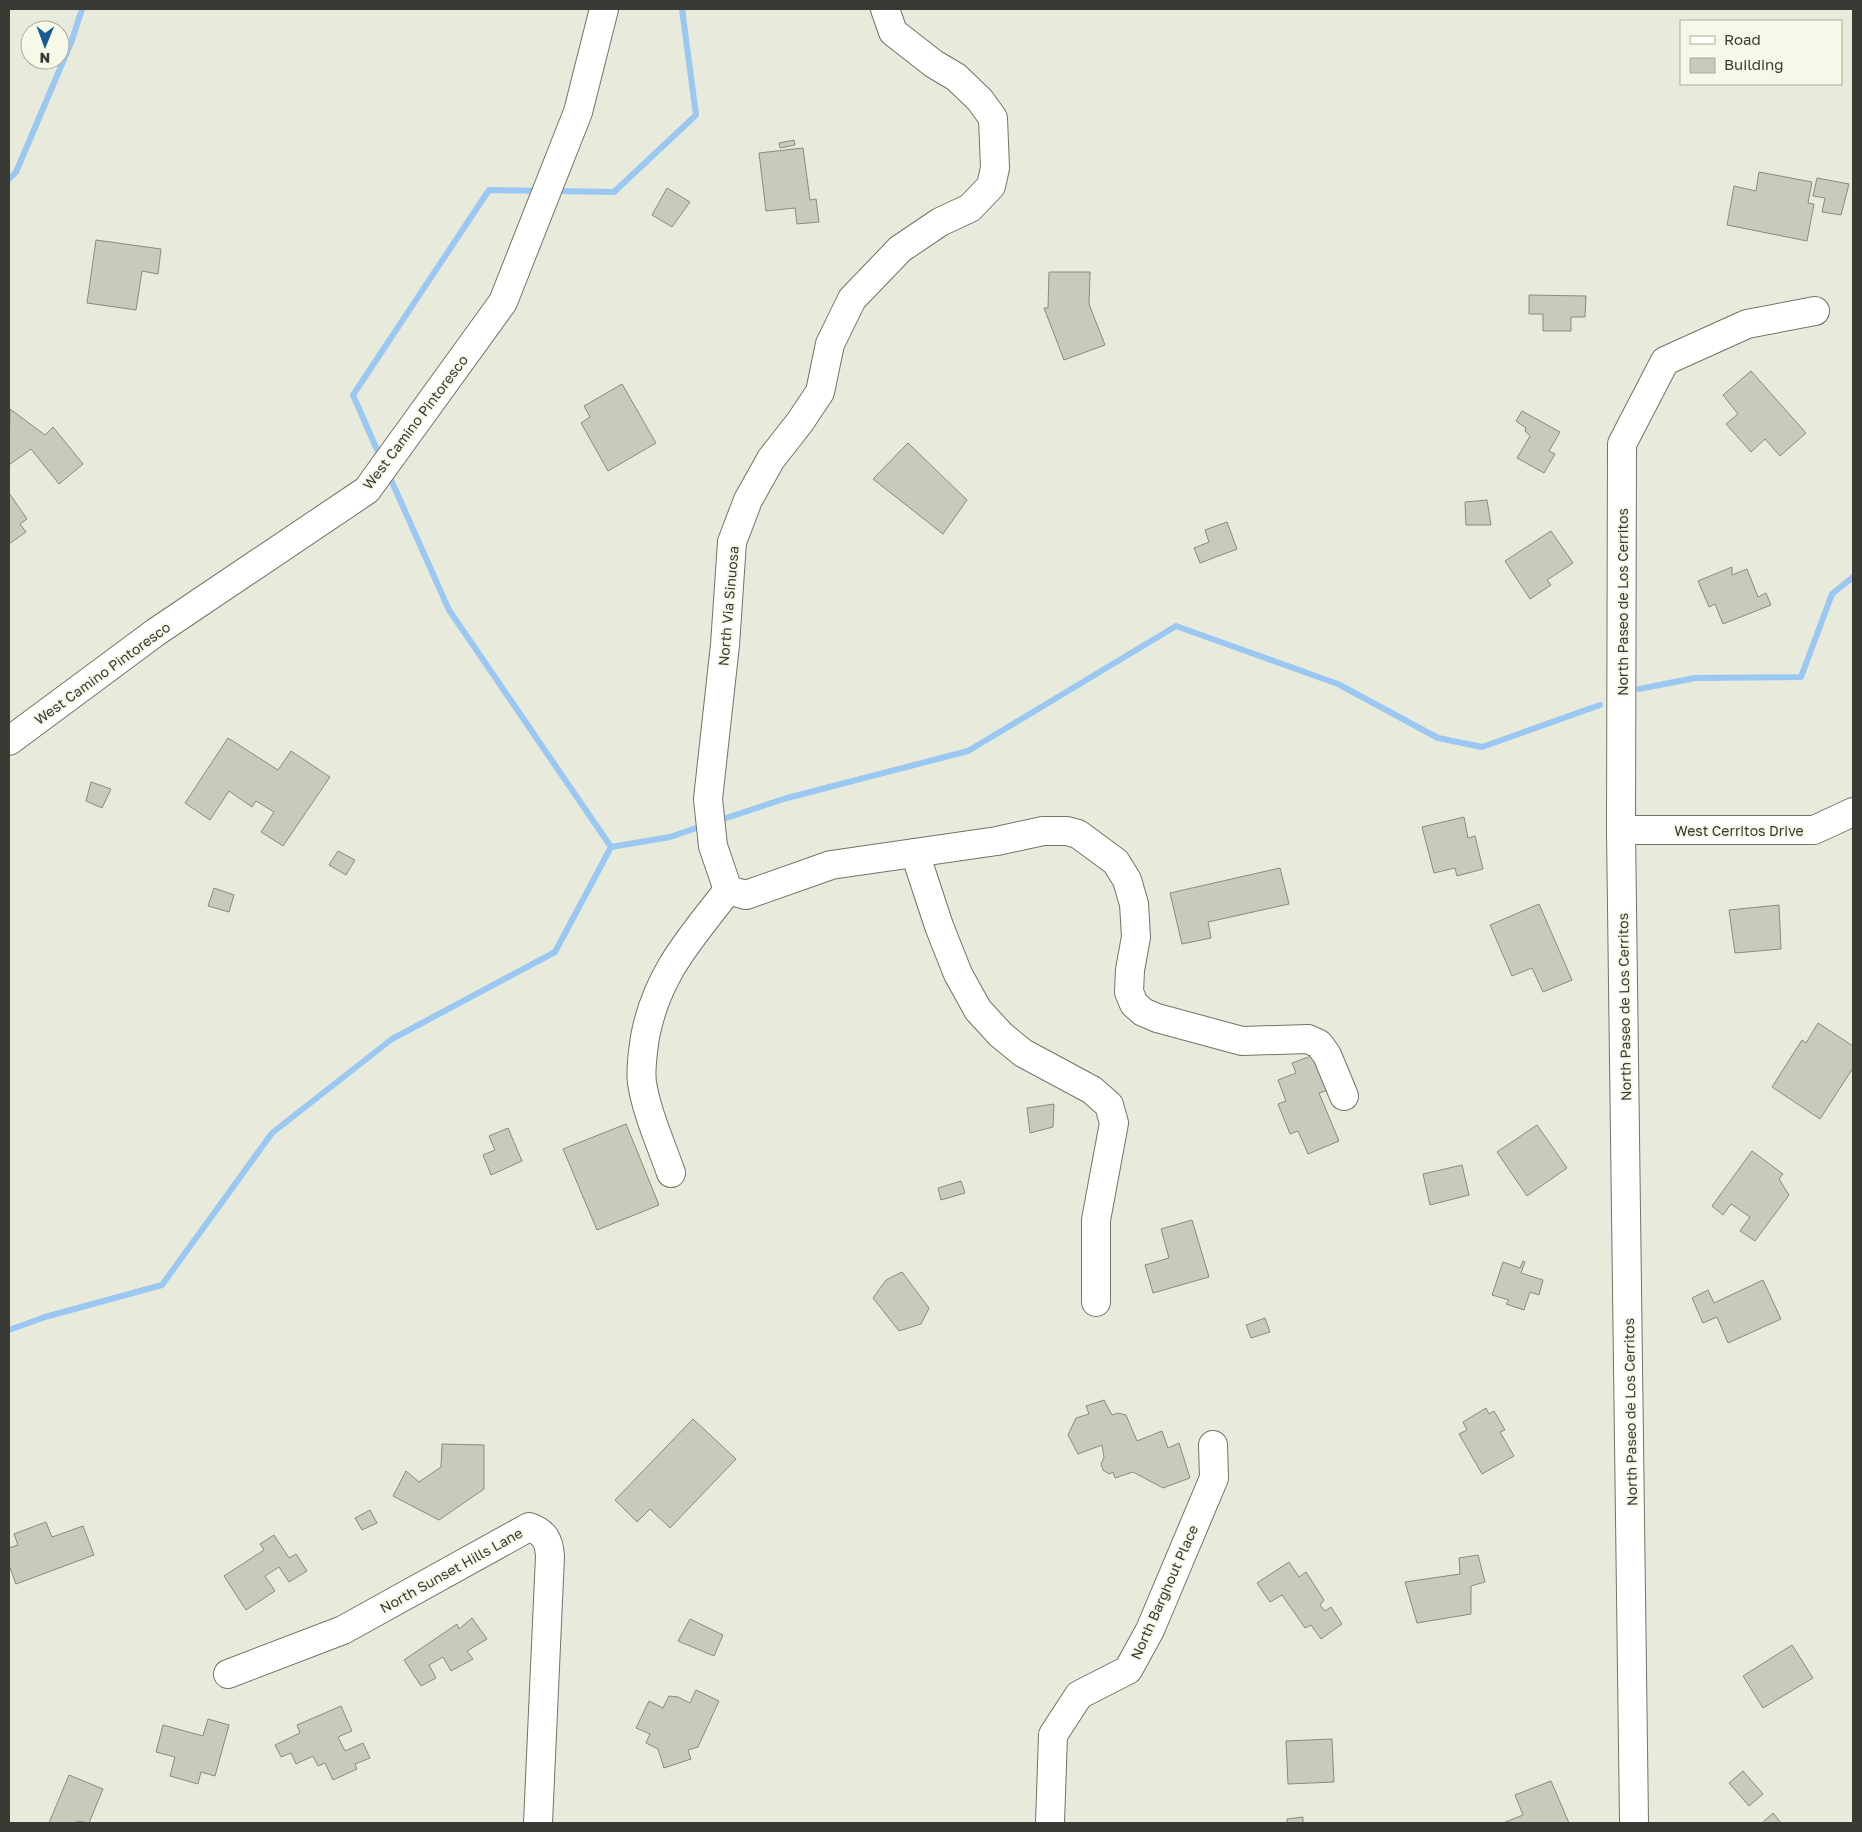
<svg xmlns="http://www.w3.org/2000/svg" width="1862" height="1832" font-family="'Golos Text',sans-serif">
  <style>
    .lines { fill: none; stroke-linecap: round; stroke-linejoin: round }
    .stream { stroke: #9ac8f2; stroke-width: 6 }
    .building { fill: #c8cabb; stroke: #898b7d }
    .minor-casing { stroke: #727465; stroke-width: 30 }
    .minor { stroke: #fff; stroke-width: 28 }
    .labels { text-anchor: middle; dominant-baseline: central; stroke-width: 4; stroke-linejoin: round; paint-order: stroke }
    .street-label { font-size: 14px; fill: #393a34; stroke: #f6f8e8 }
  </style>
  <rect width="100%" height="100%" fill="#e8eadb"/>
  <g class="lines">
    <g class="stream">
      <polyline points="9,179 16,172 71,43 82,9"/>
      <polyline points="555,191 614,192 696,115 682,9"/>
      <polyline points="381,459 353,395 489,190 540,191"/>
      <polyline points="388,473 449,610 611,847"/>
      <polyline points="1639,689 1695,678 1801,677 1832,594 1853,577"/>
      <polyline points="717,821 787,798 968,751 1176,626 1338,684 1438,738 1482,747 1600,705"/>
      <polyline points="9,1330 45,1317 162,1285 272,1133 392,1039 555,952 611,847 670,837 705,825"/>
    </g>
  </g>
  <g class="building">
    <polygon points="794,140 795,145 780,148 779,143"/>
    <polygon points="803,148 810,200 816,199 819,222 797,224 795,208 766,211 759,153"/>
    <polygon points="1759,172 1812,182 1808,203 1814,204 1807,241 1727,225 1734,186 1756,191"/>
    <polygon points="1817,178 1849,184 1841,215 1822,212 1825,198 1813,196"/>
    <polygon points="667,188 690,202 672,227 652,215"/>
    <polygon points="96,240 161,249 158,274 142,271 136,310 87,303"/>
    <polygon points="1049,272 1090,272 1089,304 1105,345 1064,360 1044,308 1048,308"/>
    <polygon points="1529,295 1586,296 1585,317 1571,317 1571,331 1543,331 1543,314 1529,314"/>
    <polygon points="1751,371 1806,433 1780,456 1765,439 1751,452 1726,424 1738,414 1723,395"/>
    <polygon points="622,384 656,443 608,471 581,423 590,417 584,406"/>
    <polygon points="10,409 45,435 53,427 83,464 59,484 31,449 9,465"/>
    <polygon points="1522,411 1560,432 1549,451 1555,454 1544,473 1517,458 1530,436 1525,431 1526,428 1516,421"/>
    <polygon points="908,443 967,500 943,534 873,479"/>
    <polygon points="9,493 27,519 20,524 26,532 9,544"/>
    <polygon points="1487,500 1491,525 1466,525 1465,502"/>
    <polygon points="1227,522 1237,549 1200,563 1194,548 1209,542 1205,530"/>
    <polygon points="1551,531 1573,563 1547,580 1551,585 1530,599 1505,561"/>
    <polygon points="1732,567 1732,575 1747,569 1758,597 1766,593 1771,605 1723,624 1715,604 1709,607 1698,581"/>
    <polygon points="228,738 278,770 291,751 330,777 283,846 261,832 274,812 256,801 252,807 229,791 210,820 185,803"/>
    <polygon points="91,782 111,789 102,808 86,801"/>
    <polygon points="1464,817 1468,838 1475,836 1483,869 1457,876 1455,868 1434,873 1422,827"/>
    <polygon points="338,851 355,860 346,875 329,865"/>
    <polygon points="1280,868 1289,904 1208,922 1211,938 1182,944 1170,893"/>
    <polygon points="214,888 234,895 229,912 208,906"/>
    <polygon points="1539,904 1572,980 1543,992 1532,968 1512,976 1490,925"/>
    <polygon points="1779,905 1781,949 1735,953 1729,910"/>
    <polygon points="1818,1023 1853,1046 1853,1068 1820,1119 1772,1087 1802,1040 1806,1043"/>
    <polygon points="1314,1055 1329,1090 1319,1093 1339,1141 1308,1154 1298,1131 1290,1134 1278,1104 1286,1101 1278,1080 1296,1073 1292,1063"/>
    <polygon points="1054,1104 1053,1127 1030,1133 1027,1108"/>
    <polygon points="626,1124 659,1205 597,1230 563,1149"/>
    <polygon points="1537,1125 1567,1168 1527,1196 1497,1152"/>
    <polygon points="508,1128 522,1161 491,1175 483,1155 495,1150 489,1136"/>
    <polygon points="1752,1151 1783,1174 1779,1179 1789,1195 1755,1241 1740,1231 1750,1217 1731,1204 1723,1215 1712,1206"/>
    <polygon points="1462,1165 1469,1195 1430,1205 1423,1174"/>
    <polygon points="961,1181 965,1193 941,1200 938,1188"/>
    <polygon points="1192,1220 1209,1277 1153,1293 1145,1265 1169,1258 1161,1229"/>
    <polygon points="1523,1261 1525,1262 1521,1273 1543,1280 1539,1295 1530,1292 1524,1310 1506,1304 1509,1300 1492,1295 1503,1262 1520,1268"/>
    <polygon points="902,1272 929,1308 921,1324 899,1331 873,1298 886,1280"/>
    <polygon points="1763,1280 1781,1319 1728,1343 1717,1317 1703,1323 1692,1298 1708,1290 1714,1303"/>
    <polygon points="1265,1318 1270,1332 1251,1338 1246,1325"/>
    <polygon points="1104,1400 1112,1415 1118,1413 1126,1415 1137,1441 1162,1431 1168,1448 1179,1443 1190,1478 1163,1488 1133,1472 1115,1478 1113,1472 1109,1474 1103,1470 1101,1464 1104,1457 1102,1445 1078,1454 1068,1435 1076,1418 1089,1414 1086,1406"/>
    <polygon points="1486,1408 1489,1414 1494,1411 1505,1430 1500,1432 1514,1456 1482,1474 1459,1434 1467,1430 1463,1422"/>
    <polygon points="693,1419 736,1459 670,1528 650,1509 637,1522 615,1500"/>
    <polygon points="442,1444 484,1445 484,1489 439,1520 393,1496 406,1471 419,1482 441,1467"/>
    <polygon points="370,1510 377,1523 362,1530 355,1518"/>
    <polygon points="46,1522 52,1537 83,1526 94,1555 16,1584 9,1565 9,1548 18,1545 14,1534"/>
    <polygon points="274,1535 289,1558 296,1554 307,1571 289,1582 279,1567 265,1576 275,1591 246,1610 224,1576 264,1550 260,1544"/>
    <polygon points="1478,1555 1485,1582 1471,1586 1471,1614 1417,1623 1405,1582 1460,1574 1459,1558"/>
    <polygon points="1289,1562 1299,1577 1306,1572 1324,1600 1320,1605 1325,1611 1331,1607 1342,1624 1321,1639 1311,1625 1305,1628 1282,1595 1270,1602 1257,1583"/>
    <polygon points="472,1618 487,1639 467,1651 473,1659 451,1671 443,1657 429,1665 436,1678 421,1686 404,1660 457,1624 459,1629"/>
    <polygon points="690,1619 723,1635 714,1656 678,1641"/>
    <polygon points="1792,1645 1813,1678 1763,1708 1743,1676"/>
    <polygon points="696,1690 719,1701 698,1747 688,1750 691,1759 664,1768 658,1749 646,1743 650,1734 636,1728 649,1701 663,1708 669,1696 678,1697 690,1703"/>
    <polygon points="341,1706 352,1731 338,1737 345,1751 363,1743 370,1758 355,1764 357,1769 333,1780 325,1763 318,1766 313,1756 296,1764 291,1753 281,1757 275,1745 300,1733 297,1725"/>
    <polygon points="208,1719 229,1725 215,1776 201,1772 198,1784 170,1776 175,1757 156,1752 163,1725 203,1736"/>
    <polygon points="1332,1739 1334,1782 1288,1784 1286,1741"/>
    <polygon points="1743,1771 1763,1794 1749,1806 1729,1783"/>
    <polygon points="69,1775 103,1789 89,1823 77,1821 76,1823 49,1823"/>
    <polygon points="1551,1781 1569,1823 1503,1823 1523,1815 1515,1795"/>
    <polygon points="1773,1813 1781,1823 1762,1823"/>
    <polygon points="1303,1817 1303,1823 1287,1823 1287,1819"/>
  </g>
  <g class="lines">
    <g class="minor-casing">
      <g id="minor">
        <polyline points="885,9 893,32 934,64 956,77 980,100 993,118 995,168 991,186 970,208 940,222 900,249 852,299 830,344 820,392 800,422 771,459 748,500 732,542 725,645 708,799 713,846 728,890 746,895 831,865 997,841 1043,831 1067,831 1078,834 1116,862 1127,880 1134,904 1136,937 1130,970 1129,992 1134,1004 1143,1012 1157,1018 1242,1041 1308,1039 1319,1044 1327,1055 1344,1096"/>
        <polyline points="9,741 156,632 367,490 503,302 578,112 604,9"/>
        <polyline points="1621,830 1814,830 1853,812"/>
        <polyline points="915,853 939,926 958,974 978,1010 1001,1035 1023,1053 1092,1090 1109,1105 1114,1123 1096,1220 1096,1302"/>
        <path d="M 671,1173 C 661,1144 647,1114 642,1083 C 640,1068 643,1052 645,1037 C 657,974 690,939 728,890"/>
        <path d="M 228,1674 L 343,1630 L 529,1527 C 544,1532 549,1540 550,1556 L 538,1823"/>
        <polyline points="1050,1823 1053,1735 1079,1695 1128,1670 1150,1630 1214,1478 1213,1445"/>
        <polyline points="1634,1823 1621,830 1622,444 1665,361 1747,324 1815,311"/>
      </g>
    </g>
    <use href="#minor" class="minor"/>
  </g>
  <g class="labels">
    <g class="street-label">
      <text transform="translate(415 422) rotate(-53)">West Camino Pintoresco</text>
      <text transform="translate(1622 602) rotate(-90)">North Paseo de Los Cerritos</text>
      <text transform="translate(728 606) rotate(-85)">North Via Sinuosa</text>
      <text transform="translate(102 673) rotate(-36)">West Camino Pintoresco</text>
      <text x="1739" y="830">West Cerritos Drive</text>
      <text transform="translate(1624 1007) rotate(-91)">North Paseo de Los Cerritos</text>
      <text transform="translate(1630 1412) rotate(-91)">North Paseo de Los Cerritos</text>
      <text transform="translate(451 1570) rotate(-29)">North Sunset Hills Lane</text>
      <text transform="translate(1164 1592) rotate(-66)">North Barghout Place</text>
    </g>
  </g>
  <rect width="1862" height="1832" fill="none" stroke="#393a34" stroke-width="20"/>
  <rect x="1680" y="20" width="162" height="65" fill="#f6f8e8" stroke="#aaaca0"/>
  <rect x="1690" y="36" width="25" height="8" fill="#ffffff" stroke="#aaaca0"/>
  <text x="1724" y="45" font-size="15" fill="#393a34">Road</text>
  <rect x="1690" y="58" width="25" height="15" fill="#c8cabb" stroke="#aaaca0"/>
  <text x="1724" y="70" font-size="15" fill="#393a34">Building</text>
  <g transform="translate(45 45) rotate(181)"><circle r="24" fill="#f6f8e8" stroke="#aaaca0"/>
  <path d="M0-4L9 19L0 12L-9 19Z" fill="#175c90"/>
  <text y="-8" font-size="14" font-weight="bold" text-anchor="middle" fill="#393a34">N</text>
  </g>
</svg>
